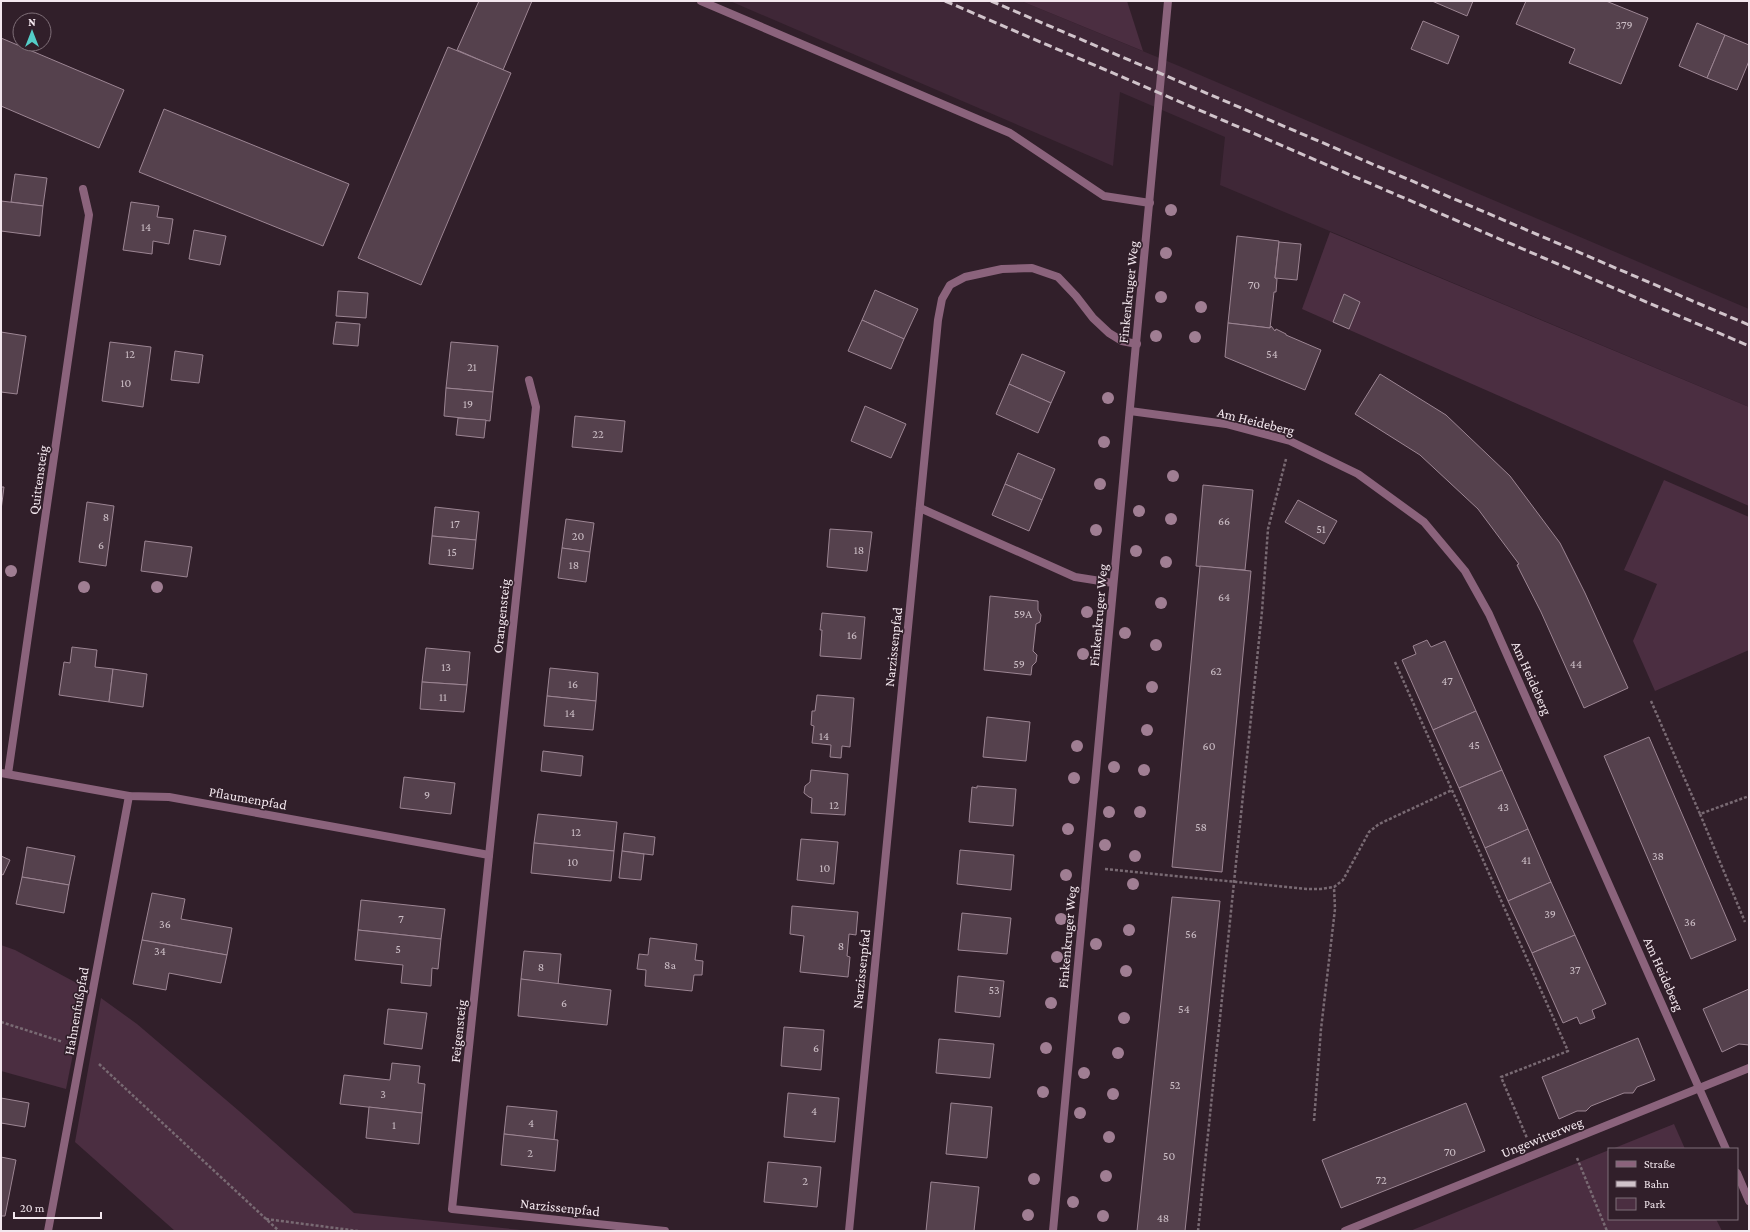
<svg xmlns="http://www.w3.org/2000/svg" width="1750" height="1232" font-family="'Crimson Pro',serif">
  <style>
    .built { fill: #3f2737 }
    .green { fill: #4b2e41 }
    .building { fill: #55414d; stroke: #9c8593 }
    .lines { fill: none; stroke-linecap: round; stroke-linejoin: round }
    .path { stroke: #796a73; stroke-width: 2.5; stroke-dasharray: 3 2; stroke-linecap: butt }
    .service { stroke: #8b637c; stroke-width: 8 }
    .minor { stroke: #8b637c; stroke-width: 8 }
    .rail { stroke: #d0c3ca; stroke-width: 3; stroke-dasharray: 8 4; stroke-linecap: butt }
    .tree { fill: #a07e93 }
    .labels { text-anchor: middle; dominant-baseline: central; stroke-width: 3.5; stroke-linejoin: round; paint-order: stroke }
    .number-label { font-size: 12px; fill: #ccbec6 }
    .street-label { font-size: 14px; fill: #f3e7ee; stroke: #311f2a }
  </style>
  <rect width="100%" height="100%" fill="#311f2a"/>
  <polygon class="built" points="730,1 1021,1 1179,66 1749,309 1749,407 1220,185 1225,137 1120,92 1113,166"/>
  <g class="green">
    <polygon points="1021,1 1127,1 1143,51"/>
    <polygon points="1330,232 1749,407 1749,506 1302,309"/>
    <polygon points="1664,480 1749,517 1749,650 1655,691 1633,641 1657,584 1624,570"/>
    <polygon points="1,945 15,950 86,988 66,1089 1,1071"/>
    <polygon points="101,998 137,1024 239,1111 354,1213 531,1231 175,1231 75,1142"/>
    <polygon points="1674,1124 1685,1149 1612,1149"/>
    <polygon points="1609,1150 1609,1219 1716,1219 1722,1231 1410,1231"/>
  </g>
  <g class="building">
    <polygon points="479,1 532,1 503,70 457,50"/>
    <polygon points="1432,1 1473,1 1467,16"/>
    <polygon points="1526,1 1606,1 1648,18 1621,84 1569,63 1575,49 1516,24"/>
    <polygon points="1423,21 1459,36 1448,64 1411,49"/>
    <polygon points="1697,23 1725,35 1707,78 1679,66"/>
    <polygon points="1725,35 1749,45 1749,61 1737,90 1707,78"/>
    <polygon points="1,38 124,90 99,148 1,106"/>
    <polygon points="448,47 511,73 421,285 358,258"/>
    <polygon points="164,109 349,184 323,246 139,172"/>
    <polygon points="15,174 47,178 43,206 11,202"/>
    <polygon points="1,201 43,206 40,236 1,231"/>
    <polygon points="131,202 159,206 157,217 173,219 169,244 153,241 152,254 123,250"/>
    <polygon points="194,230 226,236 220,265 189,259"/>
    <polygon points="1237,236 1279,241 1275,278 1277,279 1276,292 1274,292 1270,328 1228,323"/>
    <polygon points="1279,242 1301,244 1297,280 1275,278"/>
    <polygon points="875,290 918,309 904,339 862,320"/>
    <polygon points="338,291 368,293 366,318 336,316"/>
    <polygon points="1344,294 1360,302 1349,329 1333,322"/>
    <polygon points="862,320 904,339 891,369 848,351"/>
    <polygon points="336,322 360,324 358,346 333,344"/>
    <polygon points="1228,323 1270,328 1271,326 1275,331 1276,329 1286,334 1286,335 1321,350 1305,390 1225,357"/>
    <polygon points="1,332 26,336 17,394 1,392"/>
    <polygon points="110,342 151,347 143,407 102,401"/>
    <polygon points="451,342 498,346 493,392 446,388"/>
    <polygon points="175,351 203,355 199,383 171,380"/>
    <polygon points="1022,354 1065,372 1051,403 1009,384"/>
    <polygon points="1380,374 1446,415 1510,476 1560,543 1585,593 1628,688 1584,708 1541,612 1517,565 1519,564 1478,509 1420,455 1355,414"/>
    <polygon points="1009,384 1051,403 1038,433 996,414"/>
    <polygon points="446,388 493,392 490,421 444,416"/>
    <polygon points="865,406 906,424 891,458 851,441"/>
    <polygon points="575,416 625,421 622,452 572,447"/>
    <polygon points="458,418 486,420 484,438 456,435"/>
    <polygon points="1018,453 1055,469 1042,500 1005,484"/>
    <polygon points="1005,484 1042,500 1029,531 992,515"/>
    <polygon points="1203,485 1253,490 1245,570 1196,566"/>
    <polygon points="1,487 4,487 1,510"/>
    <polygon points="1298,500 1337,521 1324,544 1285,522"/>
    <polygon points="87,502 114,506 106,566 79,562"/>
    <polygon points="435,507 479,512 476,540 432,536"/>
    <polygon points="566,519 594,523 590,552 562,548"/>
    <polygon points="830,529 872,532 867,571 827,567"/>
    <polygon points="432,536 476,540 473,569 429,564"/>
    <polygon points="145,541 192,547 187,577 141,571"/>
    <polygon points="562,548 590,552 586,582 558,578"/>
    <polygon points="1200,566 1251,571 1222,872 1172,867"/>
    <polygon points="990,596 1038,601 1038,610 1041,615 1040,622 1036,624 1033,651 1037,655 1036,662 1032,666 1031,675 984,670"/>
    <polygon points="822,613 865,617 861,659 820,656 822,630 820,630"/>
    <polygon points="1427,640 1431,647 1445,641 1476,711 1433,730 1402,660 1416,654 1413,646"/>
    <polygon points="72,647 97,650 95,667 113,669 109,702 59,695 64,662 70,663"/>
    <polygon points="426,648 470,652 467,685 422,682"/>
    <polygon points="550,668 598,673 596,701 547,696"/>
    <polygon points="113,669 147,674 143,707 109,702"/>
    <polygon points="422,682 467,685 464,712 420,709"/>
    <polygon points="817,695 854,698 850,747 842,746 841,758 830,757 831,745 812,743 814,726 811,725 812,711 815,711"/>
    <polygon points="547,696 596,701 593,730 544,726"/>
    <polygon points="1476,711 1502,770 1459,788 1433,730"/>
    <polygon points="987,717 1030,722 1026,761 983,757"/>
    <polygon points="1649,737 1736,940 1691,959 1604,756"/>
    <polygon points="543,751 583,756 581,776 541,771"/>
    <polygon points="811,770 848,774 845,815 811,813 812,798 809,797 804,793 805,786 810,782"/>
    <polygon points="1502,770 1528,829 1485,848 1459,788"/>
    <polygon points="404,777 455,783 451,814 400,808"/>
    <polygon points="977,786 1016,789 1013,826 969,822 972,787 977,788"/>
    <polygon points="538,814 617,822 614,851 534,843"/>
    <polygon points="1528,829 1551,882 1508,901 1485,848"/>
    <polygon points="624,833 655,837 653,855 622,851"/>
    <polygon points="801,839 838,842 834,884 797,880"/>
    <polygon points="534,843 614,851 611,881 531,873"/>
    <polygon points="27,847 75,856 69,885 22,877"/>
    <polygon points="960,850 1014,855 1011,890 957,884"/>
    <polygon points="622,851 644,854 641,880 619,878"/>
    <polygon points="1,856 10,860 3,875 1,874"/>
    <polygon points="22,877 69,885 64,913 16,904"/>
    <polygon points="1551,882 1575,935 1532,953 1508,901"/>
    <polygon points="152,893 185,899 181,919 232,928 227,955 142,940"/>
    <polygon points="1172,897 1220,901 1185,1231 1137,1231"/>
    <polygon points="361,900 445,909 441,939 358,930"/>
    <polygon points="792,906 858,912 856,935 849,934 847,956 850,957 848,977 800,972 804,936 790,934"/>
    <polygon points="962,913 1011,918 1007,954 958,950"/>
    <polygon points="358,930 441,939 438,969 432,968 431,986 401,983 403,965 355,960"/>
    <polygon points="1575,935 1606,1004 1592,1010 1595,1018 1580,1024 1577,1017 1563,1023 1532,953"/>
    <polygon points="650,938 697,944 695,960 703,961 702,975 694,975 692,991 645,986 646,970 637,969 639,954 648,955"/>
    <polygon points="142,940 227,955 221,983 169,973 166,990 133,984"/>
    <polygon points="524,951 561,954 558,985 521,979"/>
    <polygon points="958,976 1004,981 1000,1017 955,1012"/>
    <polygon points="521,979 611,990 607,1025 518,1016"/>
    <polygon points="1749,989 1749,1045 1739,1044 1722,1052 1703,1009"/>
    <polygon points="388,1009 427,1013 422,1049 384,1044"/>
    <polygon points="784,1027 824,1030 821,1070 781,1066"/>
    <polygon points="1638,1038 1655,1080 1637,1087 1633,1093 1624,1093 1591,1106 1586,1111 1577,1111 1559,1119 1542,1077"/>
    <polygon points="939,1039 994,1044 990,1078 936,1073"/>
    <polygon points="392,1063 420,1066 418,1083 425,1084 422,1113 340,1104 344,1075 390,1080"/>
    <polygon points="788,1093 839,1098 835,1142 784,1137"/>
    <polygon points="1,1098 29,1103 25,1127 1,1123"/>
    <polygon points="951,1103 992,1107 987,1158 946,1154"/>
    <polygon points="1466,1103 1485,1151 1341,1208 1322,1160"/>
    <polygon points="507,1106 557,1111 554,1140 504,1134"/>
    <polygon points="369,1107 422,1113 419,1144 366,1138"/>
    <polygon points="504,1134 558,1140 555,1171 501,1165"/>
    <polygon points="1,1157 16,1160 5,1216 1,1216"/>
    <polygon points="768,1162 821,1167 817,1207 764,1202"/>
    <polygon points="931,1182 979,1187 974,1231 926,1231"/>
  </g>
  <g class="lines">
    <g class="path">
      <polyline points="1395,662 1568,1051 1501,1077 1527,1138"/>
      <polyline points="1651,701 1700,814 1749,796"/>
      <polyline points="1700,814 1745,922"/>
      <polyline points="1105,869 1307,889 1321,889 1334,887 1343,880 1369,832 1379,824 1452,790"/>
      <polyline points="1,1022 63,1042"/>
      <polyline points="99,1064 279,1231"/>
      <polyline points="1314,1121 1321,1029 1335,909 1334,887"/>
      <polyline points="1577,1158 1607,1231"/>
      <polyline points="266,1219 358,1231"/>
      <polyline points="1198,1231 1262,611 1268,529 1286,459"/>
    </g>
    <g class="service">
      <polyline points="701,1 1010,133 1104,196 1150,203"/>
      <polyline points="920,508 1075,577 1113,583"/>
      <polyline points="849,1231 938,320 942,299 950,285 965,277 1002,269 1032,268 1058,277 1076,296 1093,318 1109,333 1122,341 1137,344"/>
    </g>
    <g class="minor">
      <polyline points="529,380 536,407 452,1209 665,1231"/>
      <polyline points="1130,411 1226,424 1290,441 1358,474 1424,522 1465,571 1489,614 1726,1149"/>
      <polyline points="1,773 129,796 169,797 489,855"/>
      <polyline points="8,774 89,215 83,189"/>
      <polyline points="1737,1173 1749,1201"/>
      <polyline points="48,1231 129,796"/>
      <polyline points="1053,1231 1168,1"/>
      <polyline points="1345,1231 1749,1068"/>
    </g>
    <g class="rail">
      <polyline points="945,1 1749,346"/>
      <polyline points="991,1 1749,325"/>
    </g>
  </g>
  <g class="tree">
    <circle cx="1171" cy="210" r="6"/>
    <circle cx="1166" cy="253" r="6"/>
    <circle cx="1161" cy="297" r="6"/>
    <circle cx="1201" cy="307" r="6"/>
    <circle cx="1156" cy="336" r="6"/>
    <circle cx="1195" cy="337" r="6"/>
    <circle cx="1108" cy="398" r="6"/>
    <circle cx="1104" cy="442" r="6"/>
    <circle cx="1173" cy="476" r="6"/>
    <circle cx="1100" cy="484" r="6"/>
    <circle cx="1139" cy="511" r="6"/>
    <circle cx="1171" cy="519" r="6"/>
    <circle cx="1096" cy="530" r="6"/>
    <circle cx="1136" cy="551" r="6"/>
    <circle cx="1166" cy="562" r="6"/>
    <circle cx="11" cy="571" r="6"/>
    <circle cx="84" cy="587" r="6"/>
    <circle cx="157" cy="587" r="6"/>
    <circle cx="1161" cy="603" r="6"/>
    <circle cx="1087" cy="612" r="6"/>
    <circle cx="1125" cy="633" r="6"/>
    <circle cx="1156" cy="645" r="6"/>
    <circle cx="1083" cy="654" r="6"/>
    <circle cx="1152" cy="687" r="6"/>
    <circle cx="1147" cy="730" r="6"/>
    <circle cx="1077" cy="746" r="6"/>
    <circle cx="1114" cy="767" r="6"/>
    <circle cx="1144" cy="770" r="6"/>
    <circle cx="1074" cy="778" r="6"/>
    <circle cx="1109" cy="812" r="6"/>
    <circle cx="1140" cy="812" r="6"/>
    <circle cx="1068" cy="829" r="6"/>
    <circle cx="1105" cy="845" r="6"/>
    <circle cx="1135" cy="856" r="6"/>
    <circle cx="1066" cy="875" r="6"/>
    <circle cx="1133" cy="884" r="6"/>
    <circle cx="1061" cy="919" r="6"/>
    <circle cx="1129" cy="930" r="6"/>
    <circle cx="1096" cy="944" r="6"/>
    <circle cx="1057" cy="957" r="6"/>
    <circle cx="1126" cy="971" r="6"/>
    <circle cx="1051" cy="1003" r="6"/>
    <circle cx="1124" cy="1018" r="6"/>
    <circle cx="1046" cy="1048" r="6"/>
    <circle cx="1118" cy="1053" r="6"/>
    <circle cx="1084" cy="1073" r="6"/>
    <circle cx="1043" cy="1092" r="6"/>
    <circle cx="1113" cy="1094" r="6"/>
    <circle cx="1080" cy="1113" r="6"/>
    <circle cx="1109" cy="1137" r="6"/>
    <circle cx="1106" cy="1176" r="6"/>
    <circle cx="1034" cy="1179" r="6"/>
    <circle cx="1073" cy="1202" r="6"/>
    <circle cx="1028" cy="1215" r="6"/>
    <circle cx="1103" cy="1216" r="6"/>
  </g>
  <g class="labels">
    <g class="number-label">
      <text x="1624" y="25">379</text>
      <text x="146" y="227">14</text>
      <text x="1254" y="285">70</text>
      <text x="130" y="354">12</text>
      <text x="1272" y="354">54</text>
      <text x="472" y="367">21</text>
      <text x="126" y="383">10</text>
      <text x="468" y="404">19</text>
      <text x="598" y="434">22</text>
      <text x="106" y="517">8</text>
      <text x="1224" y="521">66</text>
      <text x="455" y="524">17</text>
      <text x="1321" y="529">51</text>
      <text x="578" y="536">20</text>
      <text x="101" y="545">6</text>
      <text x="859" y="550">18</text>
      <text x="452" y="552">15</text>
      <text x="574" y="565">18</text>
      <text x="1224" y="597">64</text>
      <text x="1023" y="614">59A</text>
      <text x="852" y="635">16</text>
      <text x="1019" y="664">59</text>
      <text x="1576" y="664">44</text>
      <text x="446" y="667">13</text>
      <text x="1216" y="671">62</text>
      <text x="1447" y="681">47</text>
      <text x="573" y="684">16</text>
      <text x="443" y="697">11</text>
      <text x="570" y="713">14</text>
      <text x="824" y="736">14</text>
      <text x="1474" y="745">45</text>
      <text x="1209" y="746">60</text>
      <text x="427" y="795">9</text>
      <text x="834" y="805">12</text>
      <text x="1503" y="807">43</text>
      <text x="1201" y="827">58</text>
      <text x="576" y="832">12</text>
      <text x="1658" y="856">38</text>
      <text x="1526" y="860">41</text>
      <text x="573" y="862">10</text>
      <text x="825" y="868">10</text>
      <text x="1550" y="914">39</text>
      <text x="401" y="919">7</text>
      <text x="1690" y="922">36</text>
      <text x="165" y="924">36</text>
      <text x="1191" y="934">56</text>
      <text x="841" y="946">8</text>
      <text x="398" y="949">5</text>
      <text x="160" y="951">34</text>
      <text x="670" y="965">8a</text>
      <text x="541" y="967">8</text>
      <text x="1575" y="970">37</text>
      <text x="994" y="990">53</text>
      <text x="564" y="1003">6</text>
      <text x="1184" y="1009">54</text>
      <text x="816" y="1048">6</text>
      <text x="1175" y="1085">52</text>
      <text x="383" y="1094">3</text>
      <text x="814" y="1111">4</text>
      <text x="531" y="1123">4</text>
      <text x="394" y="1125">1</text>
      <text x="1450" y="1152">70</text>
      <text x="530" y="1153">2</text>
      <text x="1169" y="1156">50</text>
      <text x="1381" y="1180">72</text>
      <text x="805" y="1181">2</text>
      <text x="1163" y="1218">48</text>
    </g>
    <g class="street-label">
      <text transform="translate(1128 292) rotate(-84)">Finkenkruger Weg</text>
      <text transform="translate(1256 421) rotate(14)">Am Heideberg</text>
      <text transform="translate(38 480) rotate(-82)">Quittensteig</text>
      <text transform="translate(1098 615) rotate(-85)">Finkenkruger Weg</text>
      <text transform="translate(501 616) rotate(-84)">Orangensteig</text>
      <text transform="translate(893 647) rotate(-84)">Narzissenpfad</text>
      <text transform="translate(1532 678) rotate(66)">Am Heideberg</text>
      <text transform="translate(248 798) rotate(10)">Pflaumenpfad</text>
      <text transform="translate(1067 937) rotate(-85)">Finkenkruger Weg</text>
      <text transform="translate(861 969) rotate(-84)">Narzissenpfad</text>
      <text transform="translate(1664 974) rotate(66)">Am Heideberg</text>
      <text transform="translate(76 1011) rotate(-80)">Hahnenfußpfad</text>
      <text transform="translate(458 1031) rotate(-84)">Feigensteig</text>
      <text transform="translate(1542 1137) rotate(-22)">Ungewitterweg</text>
      <text transform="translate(560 1207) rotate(6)">Narzissenpfad</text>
    </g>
  </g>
  <rect width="1750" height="1232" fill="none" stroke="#f3e7ee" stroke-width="4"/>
  <rect x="1608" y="1148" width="130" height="72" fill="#311f2a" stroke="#7f6f78"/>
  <rect x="1616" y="1161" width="20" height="6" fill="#8b637c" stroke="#7f6f78"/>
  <text x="1644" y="1168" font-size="12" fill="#f3e7ee">Straße</text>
  <rect x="1616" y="1181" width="20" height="6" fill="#d0c3ca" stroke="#7f6f78"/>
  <text x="1644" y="1188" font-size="12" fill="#f3e7ee">Bahn</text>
  <rect x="1616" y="1198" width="20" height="12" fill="#4b2e41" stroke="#7f6f78"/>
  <text x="1644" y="1208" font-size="12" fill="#f3e7ee">Park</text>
  <g transform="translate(32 32)"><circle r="19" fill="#311f2a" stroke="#7f6f78"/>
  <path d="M0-3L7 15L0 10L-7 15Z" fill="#54cdc8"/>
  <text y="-6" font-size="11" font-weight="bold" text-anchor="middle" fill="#f3e7ee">N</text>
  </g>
  <path d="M14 1212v6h87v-6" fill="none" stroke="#f3e7ee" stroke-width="2"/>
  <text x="20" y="1212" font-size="12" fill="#f3e7ee" stroke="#311f2a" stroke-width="3" paint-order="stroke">20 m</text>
</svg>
